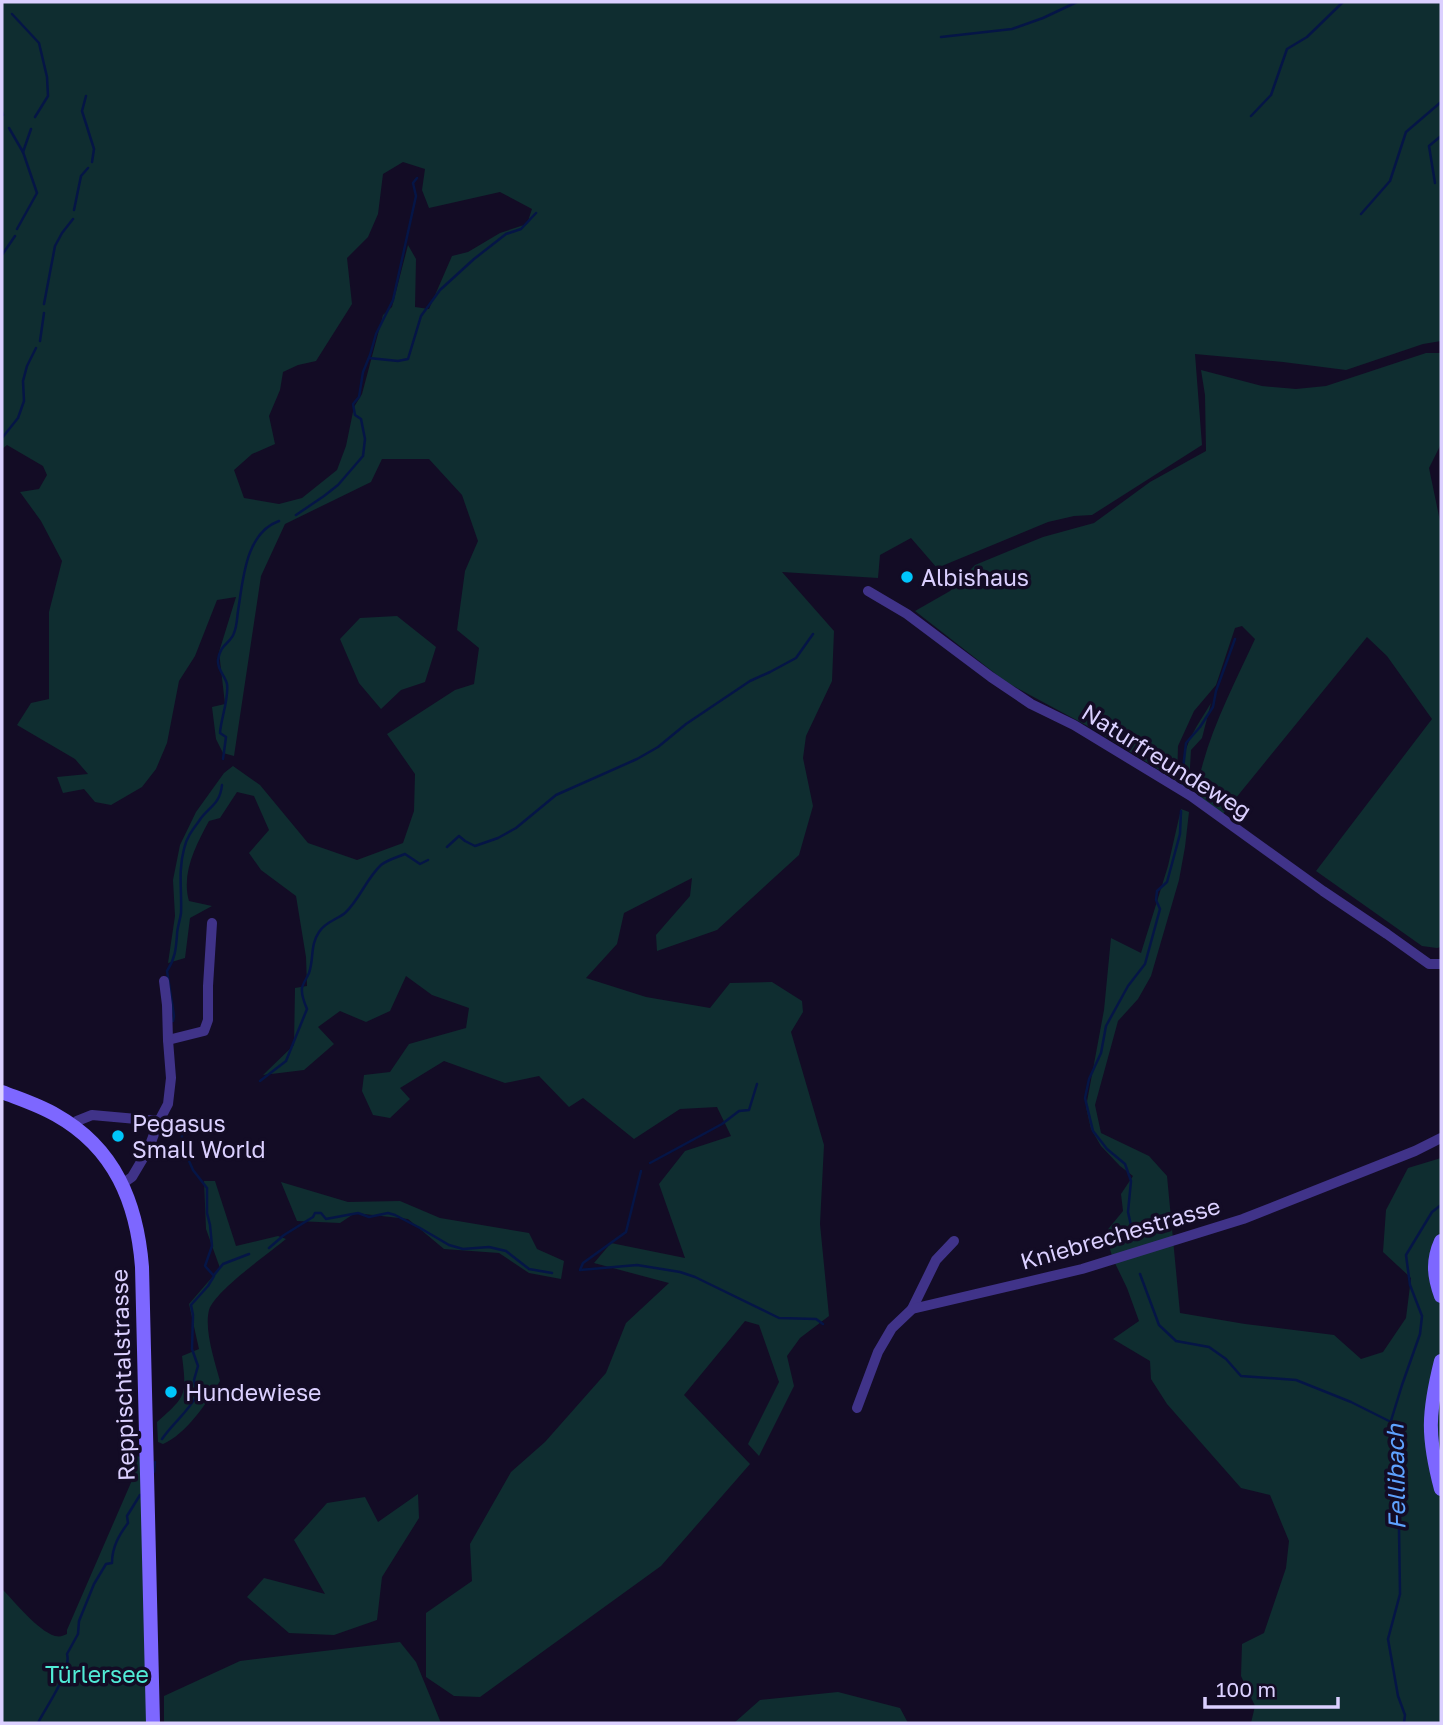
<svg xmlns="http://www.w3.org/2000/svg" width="1443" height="1725" font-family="'Golos Text',sans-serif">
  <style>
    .green { fill: #0f2d30; fill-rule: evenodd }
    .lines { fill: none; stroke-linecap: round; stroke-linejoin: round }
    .stream { stroke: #051546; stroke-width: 2.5 }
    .street { stroke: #403389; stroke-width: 10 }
    .secondary { stroke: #7d67ff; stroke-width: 14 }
    .poi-dot { fill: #00c5fb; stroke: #130c25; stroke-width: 2.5 }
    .labels { text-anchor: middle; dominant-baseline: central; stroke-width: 7; stroke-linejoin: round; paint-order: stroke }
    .poi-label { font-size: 23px; fill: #dbd0ff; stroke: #130c25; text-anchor: start }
    .street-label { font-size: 23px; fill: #dbd0ff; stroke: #130c25 }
    .park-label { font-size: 23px; fill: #51ebd6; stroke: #130c25 }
    .water-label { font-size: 24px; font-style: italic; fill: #5ea2ff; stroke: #130c25 }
  </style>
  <rect width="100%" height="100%" fill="#130c25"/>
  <g class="green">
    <path d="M 2,2 L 1441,2 L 1441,341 L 1423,344 L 1346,370 L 1283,362 L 1195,354 L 1202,445 L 1092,515 L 1074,516 L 1048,522 L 937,568 L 911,538 L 880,555 L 878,578 L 782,572 L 834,631 L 832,681 L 806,736 L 803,758 L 813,806 L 799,855 L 717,930 L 657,951 L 656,935 L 690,896 L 692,878 L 624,913 L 617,944 L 586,978 L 646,997 L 710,1008 L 730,983 L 772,982 L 802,1001 L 803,1012 L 791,1032 L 824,1145 L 820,1224 L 829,1316 L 800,1338 L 787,1356 L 794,1386 L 759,1456 L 748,1444 L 779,1382 L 759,1325 L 745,1321 L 684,1395 L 750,1464 L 661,1566 L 480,1697 L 454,1696 L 426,1677 L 426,1613 L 472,1581 L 470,1544 L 511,1472 L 545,1442 L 606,1373 L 626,1323 L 669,1283 L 594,1263 L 611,1243 L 685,1258 L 659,1184 L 685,1151 L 731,1136 L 717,1107 L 680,1109 L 634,1139 L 583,1098 L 569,1107 L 539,1076 L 505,1083 L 444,1061 L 400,1088 L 410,1099 L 390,1118 L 373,1115 L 362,1091 L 364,1075 L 390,1072 L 409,1044 L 466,1028 L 469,1008 L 432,995 L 406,976 L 390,1011 L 366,1022 L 340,1011 L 318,1027 L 334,1044 L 304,1070 L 263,1075 L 294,1045 L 295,988 L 307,986 L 306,957 L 296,896 L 261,870 L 249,853 L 269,830 L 254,796 L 237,792 L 220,818 L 209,821 C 196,845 181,873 189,901 L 212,906 L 190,918 L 185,958 L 168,963 L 175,916 L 173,880 L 180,845 L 196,812 L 224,773 L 233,766 L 260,785 L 308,843 L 357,860 L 403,843 L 414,811 L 415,774 L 387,734 L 455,690 L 474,684 L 479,648 L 457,630 L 465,571 L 478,541 L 462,495 L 429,459 L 382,459 L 371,482 L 285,524 L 261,576 L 234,756 L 223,753 L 216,739 L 212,707 L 225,704 L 219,652 L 236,597 L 217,600 L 195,656 L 179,681 L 167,743 L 156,769 L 142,787 L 111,805 L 95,802 L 84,789 L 63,793 L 57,777 L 88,774 L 75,759 L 17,725 L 31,703 L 49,699 L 49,612 L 62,561 L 41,521 L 20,492 L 39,489 L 47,475 L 43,466 L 7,445 L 2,449 ZM 403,162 L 425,169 L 422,190 L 429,208 L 500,192 L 532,209 L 527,224 L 500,233 L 468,252 L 452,256 L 429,309 L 415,307 L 416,259 L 408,245 L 392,307 L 383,315 L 362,394 L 354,407 L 346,446 L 337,470 L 302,498 L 279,504 L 244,498 L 234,470 L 252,454 L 275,444 L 269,416 L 280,390 L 283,372 L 298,365 L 316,361 L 352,304 L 347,258 L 368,237 L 378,214 L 383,174 Z"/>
    <path d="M 1426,353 L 1441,353 L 1441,444 L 1429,468 L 1440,521 L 1441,538 L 1441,947 L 1437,948 L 1422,946 L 1316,871 L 1432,719 L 1387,656 L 1367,637 L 1222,815 L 1196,794 C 1205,739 1232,689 1255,639 L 1242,626 L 1235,628 L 1216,685 L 1194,711 L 1178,746 L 1177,781 L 1093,729 L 1006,682 L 915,611 L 950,591 L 975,565 L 1043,537 L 1094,523 L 1150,482 L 1206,451 L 1205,395 L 1201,370 L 1262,386 L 1296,389 L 1326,386 Z"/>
    <polygon points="397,616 436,647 425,682 401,690 381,709 359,683 340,639 360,618"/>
    <path d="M 1211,703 L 1202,738 L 1191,750 L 1189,784 L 1182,785 C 1180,748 1193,733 1211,703 Z"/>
    <polygon points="1181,809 1189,812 1185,847 1179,880 1151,976 1138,999 1118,1021 1095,1105 1101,1133 1149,1156 1167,1176 1180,1313 1245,1324 1334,1335 1361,1359 1383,1352 1406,1318 1411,1278 1383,1252 1386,1210 1408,1168 1441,1158 1441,1723 1251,1723 1255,1706 1241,1676 1242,1644 1264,1633 1286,1568 1289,1541 1270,1495 1241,1488 1167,1404 1151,1379 1150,1361 1113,1339 1139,1321 1127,1288 1113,1259 1105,1233 1123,1211 1121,1194 1133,1176 1120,1166 1101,1146 1091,1129 1086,1107 1104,1010 1111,938 1141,953 1168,866"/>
    <path d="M 204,1181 L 215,1181 L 236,1246 L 278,1236 L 286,1239 C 268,1254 216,1290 209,1310 C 204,1330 215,1362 220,1381 C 208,1402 185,1435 163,1444 L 158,1442 L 157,1422 C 186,1396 187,1396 182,1356 L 199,1349 L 189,1304 L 220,1268 L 206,1229 Z"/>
    <polygon points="281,1182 348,1202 400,1201 440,1218 529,1233 537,1249 564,1261 561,1279 529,1273 499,1253 444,1249 408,1219 355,1213 340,1223 297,1221"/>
    <path d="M 135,1456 L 142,1457 L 148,1723 L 2,1723 L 2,1589 C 16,1603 37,1630 55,1636 C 61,1637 62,1636 67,1634 L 67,1630 L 133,1478 L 136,1468 Z"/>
    <polygon points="418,1494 419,1518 382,1577 377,1620 334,1635 289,1633 247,1597 264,1578 325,1594 294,1540 327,1503 365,1497 378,1522"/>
    <polygon points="400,1642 416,1662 441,1723 164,1723 164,1696 240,1661"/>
    <polygon points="838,1692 900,1708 908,1723 734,1723 760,1700"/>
  </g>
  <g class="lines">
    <g class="stream">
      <polyline points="12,14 39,43 47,77 48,96 35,117"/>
      <polyline points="941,37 1012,29 1043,18 1077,2"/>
      <polyline points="86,96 82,111 94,149 92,162"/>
      <polyline points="2,112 3,115"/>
      <polyline points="1251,116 1271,95 1287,49 1307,37 1343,2"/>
      <polyline points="9,128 23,152 37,193 17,229"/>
      <polyline points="23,152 31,129"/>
      <polyline points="1435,183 1429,146 1441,136"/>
      <polyline points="74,210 81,176 88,168"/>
      <polyline points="1361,214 1390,181 1406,132 1441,102"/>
      <polyline points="2,255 15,236"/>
      <polyline points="44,304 55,246 62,233 73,219"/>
      <polyline points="40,341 44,313"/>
      <polyline points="369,358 398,361 408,359 421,316 440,290 474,259 506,234 521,229 536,213"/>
      <polyline points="2,438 18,418 24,401 23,381 27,366 36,348"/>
      <polyline points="296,515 324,496 338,485 363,456 365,439 361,419 355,415 353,404 359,397 363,372 370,355 376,334 393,300 416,196 413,183 417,178"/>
      <path d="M 223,759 L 226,737 L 220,733 C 221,718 229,699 227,684 C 225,675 217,670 218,660 C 220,644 231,643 234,633 C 237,626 237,618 238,611 C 243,581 245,533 279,521"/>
      <polyline points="1184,786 1182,777 1186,743 1200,727 1213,707 1216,691 1235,639"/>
      <polyline points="447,847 459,836 465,841 475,846 498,838 516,828 556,795 637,759 658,747 686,724 750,681 770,672 796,658 813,634"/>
      <path d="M 173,1021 L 174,1016 L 167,971 C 175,959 176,949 177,935 C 177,928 180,921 181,913 C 182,891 178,871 184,849 C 186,838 193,829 199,821 C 208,807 220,805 222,785"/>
      <path d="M 260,1081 L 286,1061 L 307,1009 C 304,1002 301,995 302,988 C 303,983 307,978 309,973 C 314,959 310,945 319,932 C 325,922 336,920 345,913 C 360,899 366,879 381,865 C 387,860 398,857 405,854 L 420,864 L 428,860"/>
      <polyline points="650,1163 722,1124 739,1111 749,1110 757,1084"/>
      <polyline points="1134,1239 1128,1212 1131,1181 1125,1164 1107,1149 1093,1131 1085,1098 1089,1079 1101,1053 1106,1026 1128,986 1145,964 1160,909 1156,900 1157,891 1167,882 1180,834 1181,811"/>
      <polyline points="269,1248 284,1235 313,1217 315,1213 321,1213 326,1219 358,1213 369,1217 388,1213 395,1215 420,1228 449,1245 463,1249 489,1247 506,1251 529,1269 552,1273"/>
      <polyline points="580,1270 637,1265 680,1272 695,1277 779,1318 816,1319 823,1324"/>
      <polyline points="580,1270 583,1263 626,1232 641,1171"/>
      <polyline points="1140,1274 1159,1325 1176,1341 1209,1347 1226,1359 1241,1376 1296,1380 1351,1402 1391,1422"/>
      <polyline points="214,1275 223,1264 249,1254"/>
      <path d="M 162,1439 C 173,1423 188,1412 197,1395 L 194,1380 L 198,1366 L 192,1349 L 193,1315 L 191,1305 L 208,1286 L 214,1276 L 205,1266 L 212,1246 L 210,1225 L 207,1213 L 207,1188 L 193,1170 L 182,1145 L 182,1134 L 195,1120"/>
      <polyline points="154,1472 155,1462"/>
      <path d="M 38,1723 C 46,1707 72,1671 67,1654 L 78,1634 L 79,1621 L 94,1584 L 106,1564 L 112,1563 C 112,1547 119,1535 128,1523 L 127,1516 L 140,1495"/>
      <polyline points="1404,1723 1405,1715 1398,1696 1388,1639 1400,1594 1399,1528 1393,1482 1390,1424 1402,1385 1420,1334 1422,1316 1410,1285 1406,1255 1432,1212 1441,1205"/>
    </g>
    <g class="street">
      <polyline points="868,591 907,614 991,677 1031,704 1074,725 1191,796 1323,891 1387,934 1429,964 1441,964"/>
      <polyline points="168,1040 204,1031 208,1020 208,986 212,923"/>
      <polyline points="73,1125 77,1121 92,1115 159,1121"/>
      <polyline points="122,1184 132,1177 148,1150 159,1121 168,1104 171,1078 168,1040 167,1005 164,981"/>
      <polyline points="912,1309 936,1260 954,1241"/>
      <polyline points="857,1408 878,1352 892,1328 912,1309 1082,1269 1243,1219 1415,1151 1441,1138"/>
    </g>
    <g class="secondary">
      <path d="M 2,1092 C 20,1099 39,1105 56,1115 C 115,1148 137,1203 142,1267 L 153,1723"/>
      <path d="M 1441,1241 C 1432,1261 1434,1277 1441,1296"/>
      <path d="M 1441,1361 C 1428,1413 1427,1436 1441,1489"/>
    </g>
  </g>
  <g class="poi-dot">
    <circle cx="907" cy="577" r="7"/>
    <circle cx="118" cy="1136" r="7"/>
    <circle cx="171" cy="1392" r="7"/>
  </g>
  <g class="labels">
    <g class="poi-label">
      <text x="921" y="577">Albishaus</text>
      <text x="132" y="1123">Pegasus<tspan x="132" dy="26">Small World</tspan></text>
      <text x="185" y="1392">Hundewiese</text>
    </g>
    <g class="street-label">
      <text transform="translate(1167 761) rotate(32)">Naturfreundeweg</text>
      <text transform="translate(1120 1233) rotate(-16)">Kniebrechestrasse</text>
      <text transform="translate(122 1375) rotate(-92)">Reppischtalstrasse</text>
    </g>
    <g class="park-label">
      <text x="97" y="1674">Türlersee</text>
    </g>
    <g class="water-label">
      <text transform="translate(1395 1477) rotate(-91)">Fellibach</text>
    </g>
  </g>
  <rect width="1443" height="1725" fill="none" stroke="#dbd0ff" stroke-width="7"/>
  <path d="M1205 1697v10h133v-10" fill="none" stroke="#dbd0ff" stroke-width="3.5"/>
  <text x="1216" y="1697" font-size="21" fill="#dbd0ff" stroke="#130c25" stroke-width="5" paint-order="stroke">100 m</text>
</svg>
